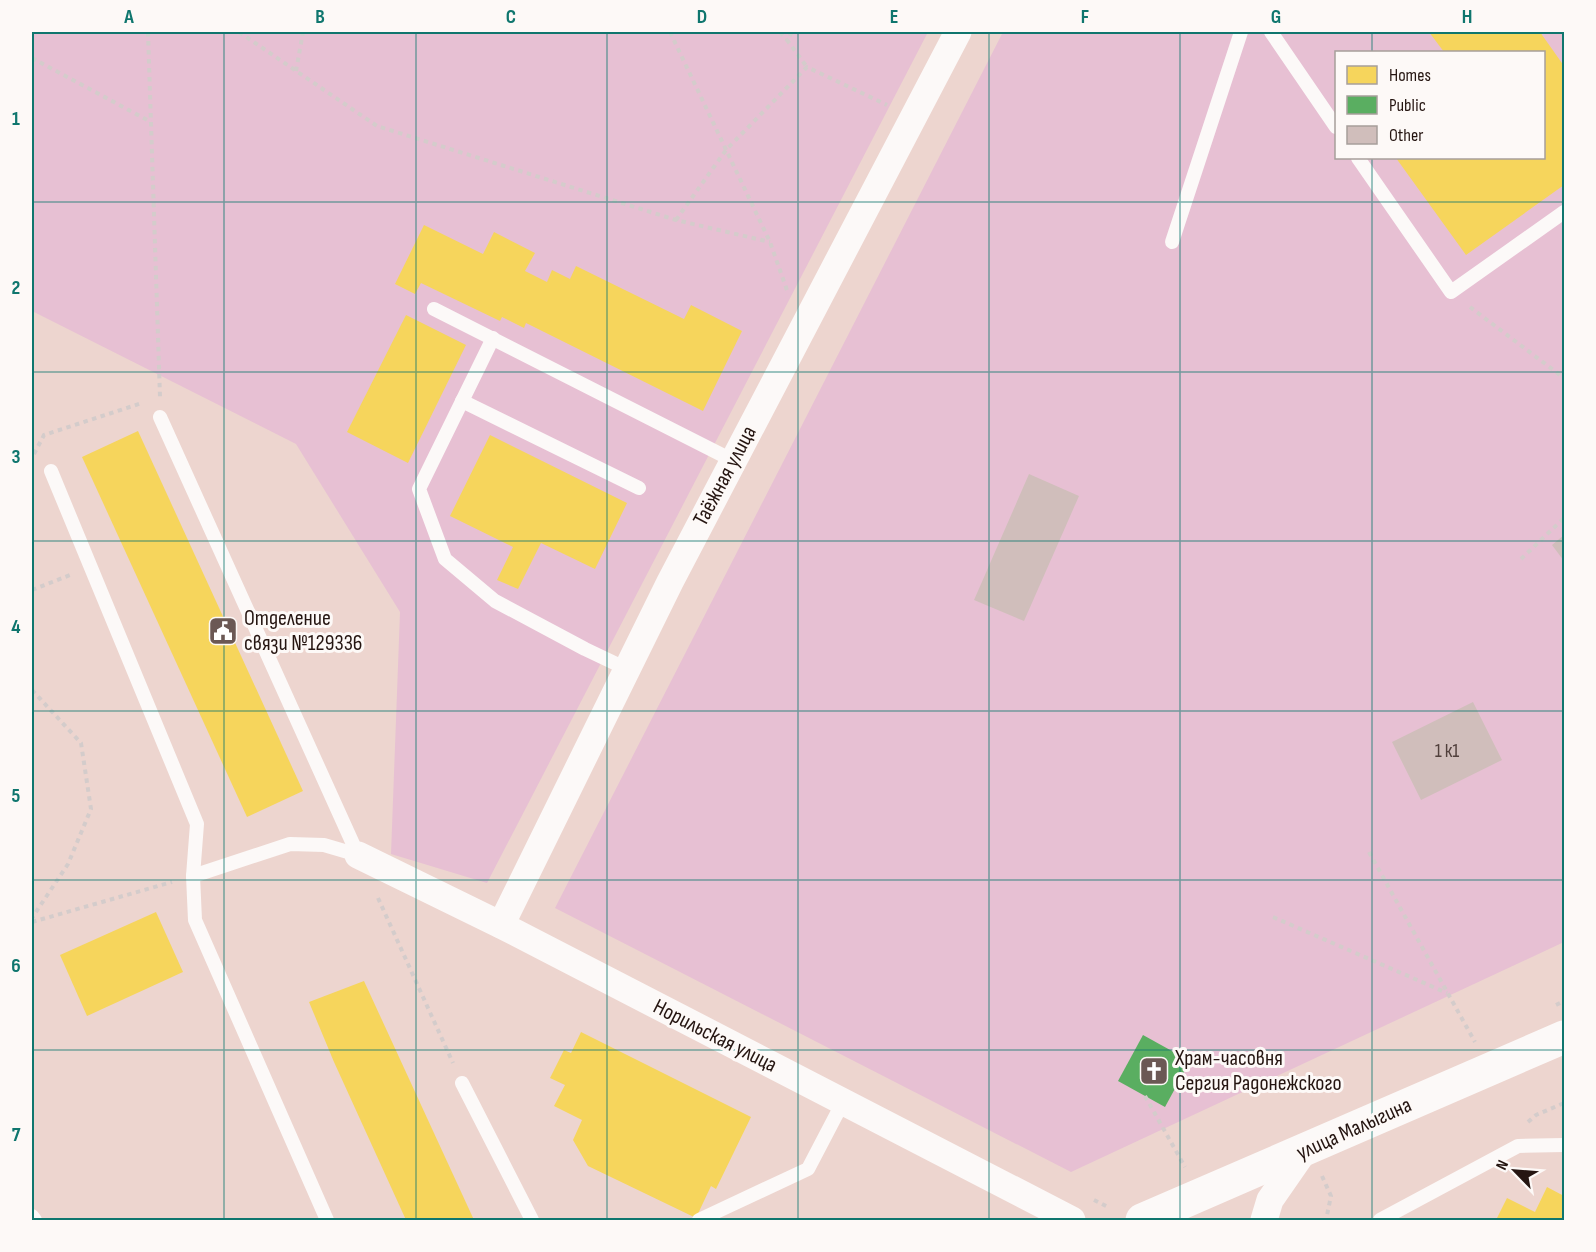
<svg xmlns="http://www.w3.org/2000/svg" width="1596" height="1252" font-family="'Sofia Sans Condensed',sans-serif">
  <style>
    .green { fill: #e7c0d3; fill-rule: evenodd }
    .homes { fill: #f6d55c }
    .public { fill: #5aae61 }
    .building { fill: #d0bebb }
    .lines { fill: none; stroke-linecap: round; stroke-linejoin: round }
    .path { stroke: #d4cccb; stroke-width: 4; stroke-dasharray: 4.5 4.5; stroke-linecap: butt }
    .lane { stroke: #fcf9f8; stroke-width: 14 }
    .street { stroke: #fcf9f8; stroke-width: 27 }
    .secondary { stroke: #fcf9f8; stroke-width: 33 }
    .grid { fill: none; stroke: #0f766e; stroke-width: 1.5; stroke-opacity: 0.55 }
    .labels { text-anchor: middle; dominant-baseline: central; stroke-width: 6; stroke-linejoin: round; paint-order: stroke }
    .number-label { font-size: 20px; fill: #51403c }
    .street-label { font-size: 22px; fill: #251511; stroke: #fdf9f7 }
    .poi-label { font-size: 22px; fill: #251511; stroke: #fdf9f7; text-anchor: start }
    .neatline { fill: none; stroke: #0f766e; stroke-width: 2 }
    .grid-label { font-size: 20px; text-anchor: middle; font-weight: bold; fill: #0f766e }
  </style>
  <rect width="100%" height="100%" fill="#edd5cf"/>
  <g class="green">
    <polygon points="32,32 928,32 487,883 391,854 400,612 296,444 32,311"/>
    <path d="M 1003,32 L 1564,32 L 1564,942 L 1071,1172 L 555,908 ZM 1336,52 L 1544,52 L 1544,158 L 1336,158 Z"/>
  </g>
  <g class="homes">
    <polygon points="1429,32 1540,32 1564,66 1564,185 1466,255 1396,158 1544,158 1544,52 1444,52"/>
    <polygon points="424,225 483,254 494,232 535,253 525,271 547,282 552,270 570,279 576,266 684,319 691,305 742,331 703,411 526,323 524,328 502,317 500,321 421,283 415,294 395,284"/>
    <polygon points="406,315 466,345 408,463 347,432"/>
    <polygon points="138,431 303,791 247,817 82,457"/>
    <polygon points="490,435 627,503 595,569 541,543 518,589 497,580 513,547 450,516"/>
    <polygon points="156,912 183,972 87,1016 60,955"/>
    <polygon points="364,981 474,1220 406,1220 334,1062 309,1002"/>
    <polygon points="581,1032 751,1117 716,1189 711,1186 696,1218 588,1166 573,1140 582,1120 554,1106 565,1085 550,1078 564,1050 571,1053"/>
    <polygon points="1547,1187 1564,1196 1564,1220 1496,1220 1507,1198 1535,1212"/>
  </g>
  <polygon class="public" points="1143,1035 1190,1061 1165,1107 1118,1081"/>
  <g class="building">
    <polygon points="1029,474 1079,496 1024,621 974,600"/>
    <polygon points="1564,535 1564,561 1552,545"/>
    <polygon points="1473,702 1502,760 1421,800 1392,742"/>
  </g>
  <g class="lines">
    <g class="path">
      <polyline points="148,32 160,397"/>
      <polyline points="239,32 377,126 676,220 770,242"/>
      <polyline points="670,32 770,242 788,293"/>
      <polyline points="780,32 787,40"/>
      <polyline points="792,32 787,40 807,67"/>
      <polyline points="32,58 151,122"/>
      <polyline points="296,71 303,32"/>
      <polyline points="676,220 726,150 807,67 887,105"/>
      <polyline points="1470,307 1564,378"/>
      <polyline points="34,454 44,435 142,403"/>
      <polyline points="1521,559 1564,518"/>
      <polyline points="32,590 70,575"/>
      <polyline points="32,690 81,743 91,809 68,864 32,918"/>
      <polyline points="1369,852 1475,1042"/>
      <polyline points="378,898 453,1063"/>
      <polyline points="1273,917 1447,993"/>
      <polyline points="32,922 172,882"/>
      <polyline points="1556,1005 1564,1001"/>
      <polyline points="1145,1096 1185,1167"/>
      <polyline points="1528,1122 1536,1115 1564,1103"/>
      <polyline points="1322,1176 1331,1196 1326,1220"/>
      <polyline points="1094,1200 1110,1208"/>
    </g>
    <g class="lane">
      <polyline points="1271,32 1336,127"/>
      <polyline points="1358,158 1451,292 1564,212"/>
      <polyline points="1172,242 1241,32"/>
      <polyline points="434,309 734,461"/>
      <polyline points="493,338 419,489 445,559 495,601 585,649 627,669"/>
      <polyline points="462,401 639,488"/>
      <polyline points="160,417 358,855"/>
      <polyline points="51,471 197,824 193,876 195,920 327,1220"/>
      <polyline points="193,876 290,844 324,845 358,855"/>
      <polyline points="462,1083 532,1220"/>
      <polyline points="32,1216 35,1220"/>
      <polyline points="699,1220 808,1169 843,1102"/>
      <polyline points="1380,1220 1518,1146 1564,1145"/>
    </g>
    <g class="street">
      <polyline points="358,855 501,925 1072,1220"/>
      <polyline points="501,925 670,582 958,32"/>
      <polyline points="1264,1220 1270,1200 1304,1151"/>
    </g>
    <polyline class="secondary" points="1142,1220 1564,1037"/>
  </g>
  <path class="grid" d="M 224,32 L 224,1220M 416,32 L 416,1220M 607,32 L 607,1220M 798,32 L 798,1220M 989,32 L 989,1220M 1180,32 L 1180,1220M 1372,32 L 1372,52M 1372,158 L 1372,1220M 32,202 L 1564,202M 32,372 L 1564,372M 32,541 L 1564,541M 32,711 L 1564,711M 32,880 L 1564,880M 32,1050 L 1564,1050"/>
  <defs>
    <g id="civic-square" transform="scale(1.5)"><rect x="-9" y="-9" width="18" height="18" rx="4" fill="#6b5854" stroke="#fdf9f7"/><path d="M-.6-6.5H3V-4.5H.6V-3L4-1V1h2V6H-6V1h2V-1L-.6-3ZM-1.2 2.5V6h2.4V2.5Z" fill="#fff"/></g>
    <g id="church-square" transform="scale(1.5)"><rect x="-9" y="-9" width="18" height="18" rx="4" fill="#6b5854" stroke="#fdf9f7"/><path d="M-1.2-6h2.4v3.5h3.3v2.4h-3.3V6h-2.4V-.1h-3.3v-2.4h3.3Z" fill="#fff"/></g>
  </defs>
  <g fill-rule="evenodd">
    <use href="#civic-square" x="223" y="631"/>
    <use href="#church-square" x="1154" y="1071"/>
  </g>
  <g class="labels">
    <g class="number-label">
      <text x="1447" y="751">1 к1</text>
    </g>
    <g class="street-label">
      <text transform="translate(725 476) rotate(-62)">Таёжная улица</text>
      <text transform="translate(715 1036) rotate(27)">Норильская улица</text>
      <text transform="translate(1354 1129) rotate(-24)">улица Малыгина</text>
    </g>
    <g class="poi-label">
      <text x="244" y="618">Отделение<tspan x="244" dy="25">связи №129336</tspan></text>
      <text x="1175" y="1058">Храм-часовня<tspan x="1175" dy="25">Сергия Радонежского</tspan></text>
    </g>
  </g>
  <rect width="1596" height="1252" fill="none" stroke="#fdf9f7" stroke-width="66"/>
  <rect x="1335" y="51" width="210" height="108" fill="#fdf9f7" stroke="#a79e9b" stroke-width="1.5"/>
  <rect x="1347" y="66" width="30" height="18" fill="#f6d55c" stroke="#a79e9b" stroke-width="1.5"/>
  <text x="1389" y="81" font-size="18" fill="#251511">Homes</text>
  <rect x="1347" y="96" width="30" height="18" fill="#5aae61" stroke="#a79e9b" stroke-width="1.5"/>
  <text x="1389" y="111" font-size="18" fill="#251511">Public</text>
  <rect x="1347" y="126" width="30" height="18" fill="#d0bebb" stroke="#a79e9b" stroke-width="1.5"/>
  <text x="1389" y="141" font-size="18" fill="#251511">Other</text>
  <g transform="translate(1515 1171) rotate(295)" stroke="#fdf9f7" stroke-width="4.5" paint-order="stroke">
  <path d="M0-4.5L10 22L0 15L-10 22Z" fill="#251511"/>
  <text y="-9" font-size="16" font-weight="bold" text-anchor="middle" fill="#251511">N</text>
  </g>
  <rect x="33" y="33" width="1530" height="1186" class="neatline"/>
  <g class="grid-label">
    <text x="129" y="23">A</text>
    <text x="320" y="23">B</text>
    <text x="511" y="23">C</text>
    <text x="702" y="23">D</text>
    <text x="894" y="23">E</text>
    <text x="1085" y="23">F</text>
    <text x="1276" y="23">G</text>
    <text x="1467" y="23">H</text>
    <text x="16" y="125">1</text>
    <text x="16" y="294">2</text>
    <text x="16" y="463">3</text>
    <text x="16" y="633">4</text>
    <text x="16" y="802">5</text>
    <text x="16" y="972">6</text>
    <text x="16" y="1141">7</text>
  </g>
</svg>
